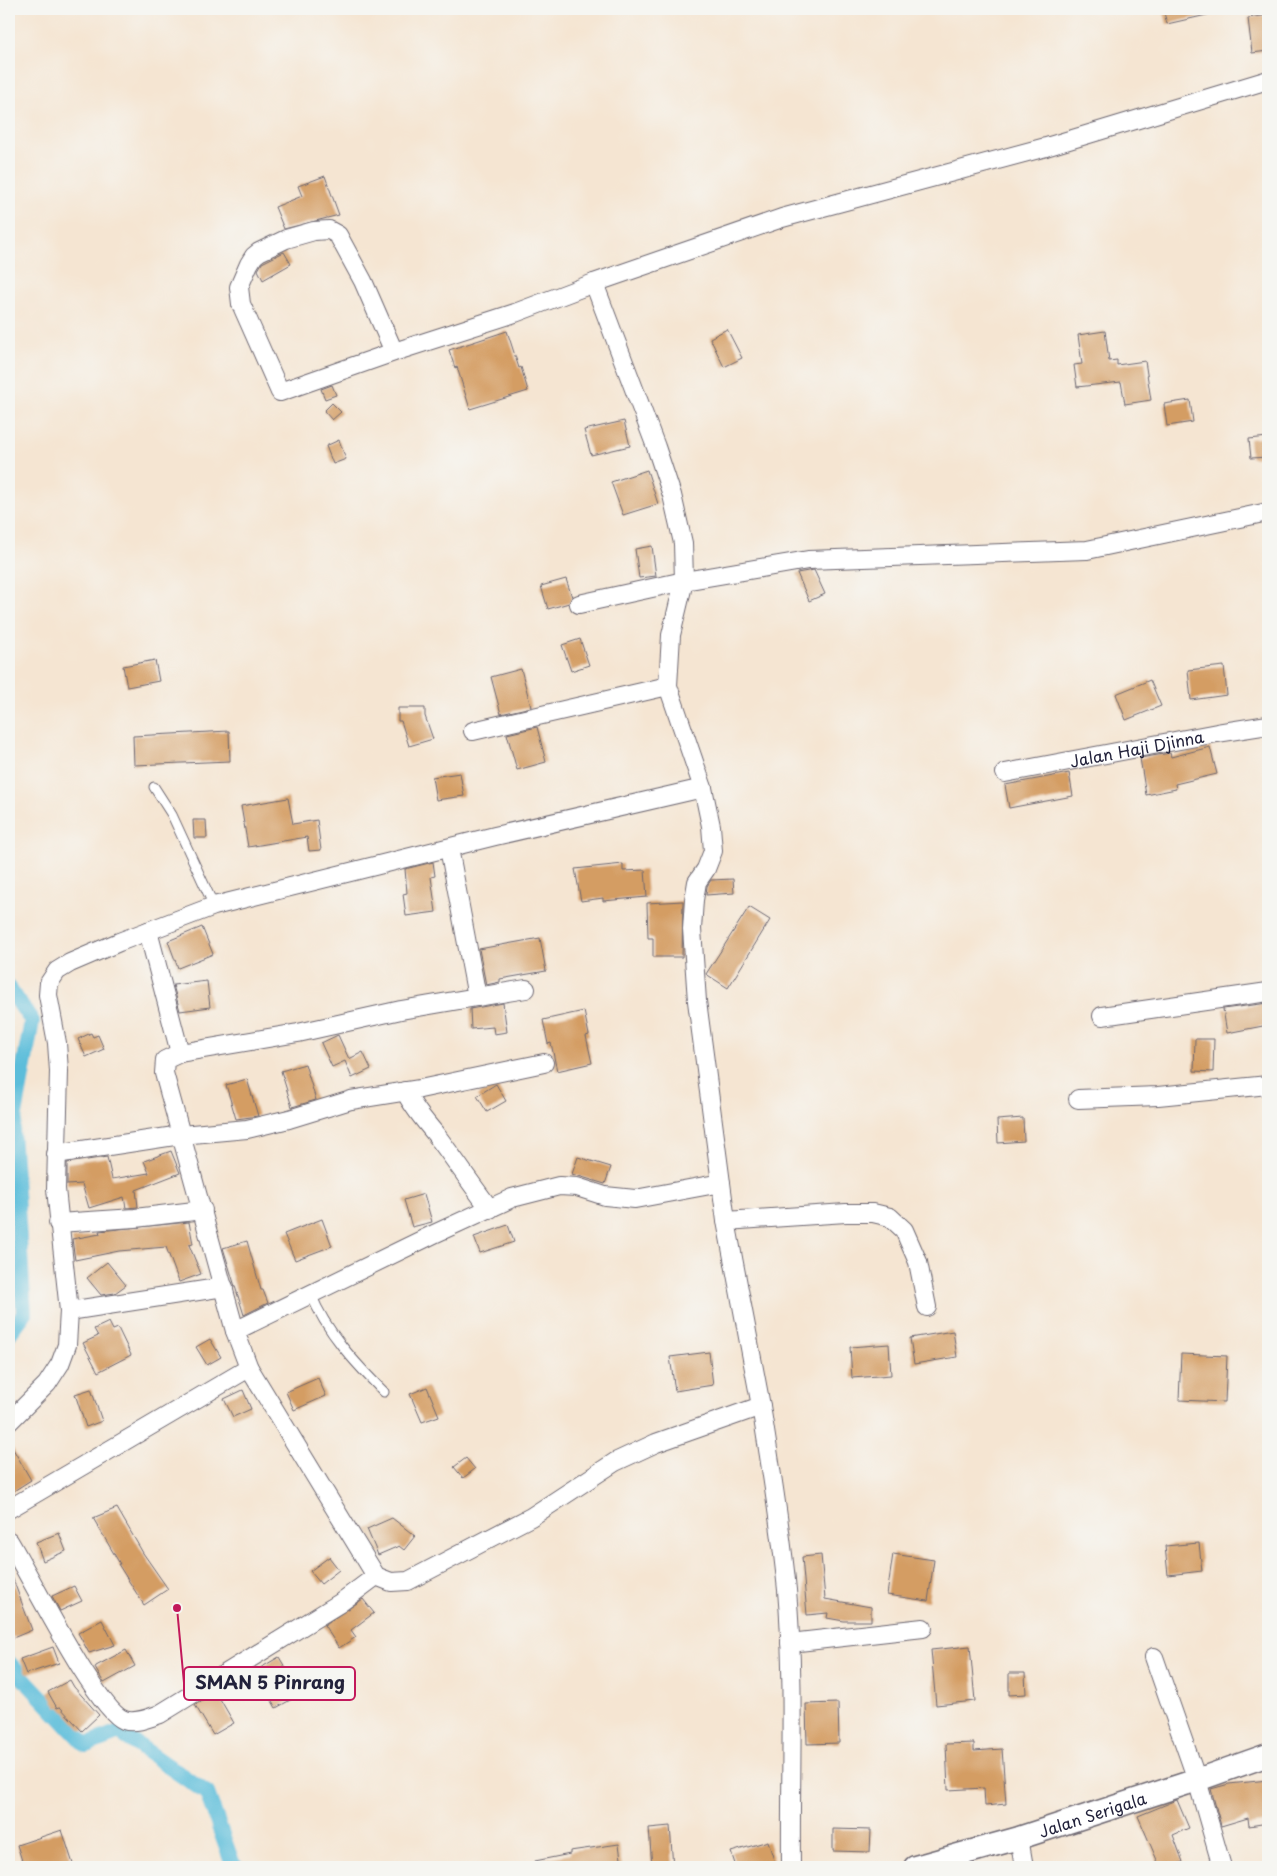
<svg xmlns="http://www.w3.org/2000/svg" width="1277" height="1876" font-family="'Playpen Sans',sans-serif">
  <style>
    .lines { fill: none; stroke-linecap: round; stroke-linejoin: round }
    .canal { stroke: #5bbdda; stroke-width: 16 }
    .building { fill: #d49d64 }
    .service-casing { stroke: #6c6670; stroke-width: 11 }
    .minor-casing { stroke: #6c6670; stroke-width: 20 }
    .tertiary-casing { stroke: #6c6670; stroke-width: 25 }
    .service { stroke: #fff; stroke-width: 9 }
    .minor { stroke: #fff; stroke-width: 18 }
    .tertiary { stroke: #fff; stroke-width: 22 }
    .labels { text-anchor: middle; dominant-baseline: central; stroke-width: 4; stroke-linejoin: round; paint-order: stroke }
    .street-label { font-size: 16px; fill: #22223b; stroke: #f6f6f2 }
    .leader { fill: none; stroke: #c2185b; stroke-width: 2 }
    .callout-dot { fill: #c2185b; stroke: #f6f6f2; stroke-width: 2 }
    .callout { fill: #f6f6f2; stroke: #c2185b; stroke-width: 2 }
    .callout-label { font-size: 18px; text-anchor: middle; font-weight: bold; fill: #22223b }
  </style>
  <rect width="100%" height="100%" fill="#f6f6f2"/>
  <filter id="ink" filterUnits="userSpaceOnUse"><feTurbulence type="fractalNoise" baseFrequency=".02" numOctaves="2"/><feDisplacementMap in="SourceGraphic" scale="10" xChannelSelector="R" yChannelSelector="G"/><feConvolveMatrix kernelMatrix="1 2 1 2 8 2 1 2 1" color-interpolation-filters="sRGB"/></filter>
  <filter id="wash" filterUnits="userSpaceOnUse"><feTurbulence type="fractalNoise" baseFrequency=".0096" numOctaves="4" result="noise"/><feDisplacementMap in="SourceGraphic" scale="20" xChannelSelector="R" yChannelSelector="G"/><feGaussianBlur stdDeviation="1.12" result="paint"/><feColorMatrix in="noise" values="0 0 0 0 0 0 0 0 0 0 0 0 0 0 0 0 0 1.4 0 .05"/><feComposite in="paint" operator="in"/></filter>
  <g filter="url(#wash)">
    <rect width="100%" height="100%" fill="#f5e5d2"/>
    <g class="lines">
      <g class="canal">
        <polyline points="9,988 32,1021 12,1131 24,1314 9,1334"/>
        <polyline points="9,1663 86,1745 119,1732 207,1793 233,1865 236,1867"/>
      </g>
    </g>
    <g id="blocks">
      <g class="building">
        <polygon points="1163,9 1210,9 1211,14 1167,24"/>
        <polygon points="1268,15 1268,51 1252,53 1248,18"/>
        <polygon points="325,176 339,215 284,229 275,207 302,196 298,186"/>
        <polygon points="284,252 291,264 263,280 258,270 262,263"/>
        <polygon points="727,329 742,358 724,367 710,338"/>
        <polygon points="507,331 519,368 521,367 528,391 470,409 457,367 455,368 449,350"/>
        <polygon points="1105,331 1109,361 1117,360 1117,365 1145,361 1151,400 1125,404 1121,382 1077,387 1074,365 1082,364 1078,335"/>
        <polygon points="332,385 336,395 325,399 321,389"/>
        <polygon points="1190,400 1193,422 1167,426 1164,404"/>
        <polygon points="332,403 341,412 332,420 324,411"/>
        <polygon points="624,421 630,446 591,455 584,430"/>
        <polygon points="1268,437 1268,457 1251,458 1249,439"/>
        <polygon points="339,440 346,459 333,464 326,446"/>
        <polygon points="647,470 658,504 623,515 611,482"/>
        <polygon points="652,546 656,576 639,578 635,549"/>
        <polygon points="814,570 825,594 809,601 797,573"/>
        <polygon points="566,579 572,597 569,603 548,609 541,586"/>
        <polygon points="580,639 589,665 571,671 562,645"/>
        <polygon points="155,660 159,681 127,687 123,666"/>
        <polygon points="1224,666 1227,695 1191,700 1188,670"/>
        <polygon points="521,669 531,707 501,714 491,677"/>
        <polygon points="1150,680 1161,706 1126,720 1116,694"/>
        <polygon points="398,708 425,708 425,716 433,739 409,746 401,721 398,721"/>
        <polygon points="537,727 546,762 517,770 507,734"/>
        <polygon points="229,731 230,761 134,765 133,736"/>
        <polygon points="1210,747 1217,774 1175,784 1176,789 1146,795 1140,758 1170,753 1171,757"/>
        <polygon points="460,773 464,796 436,800 432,777"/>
        <polygon points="1069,773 1073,796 1009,808 1005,785"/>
        <polygon points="288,798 293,824 317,820 321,850 309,851 307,837 248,847 241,806"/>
        <polygon points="193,820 206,820 207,838 194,838"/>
        <polygon points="433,862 435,876 431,877 436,912 406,916 403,894 407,893 405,869"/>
        <polygon points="623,864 623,871 645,870 647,897 603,901 603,898 581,901 575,869"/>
        <polygon points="733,879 734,893 706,895 707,886 711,880"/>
        <polygon points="683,901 682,957 653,957 653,938 648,938 647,903"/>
        <polygon points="749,907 770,920 728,988 706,974"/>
        <polygon points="202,927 213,954 178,968 168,941"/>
        <polygon points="540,938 546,971 500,979 500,982 486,985 479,949"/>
        <polygon points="207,981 210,1007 180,1011 173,985"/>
        <polygon points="503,1003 507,1032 494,1034 493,1027 471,1029 470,1009"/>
        <polygon points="1268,1003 1268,1025 1227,1033 1223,1009"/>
        <polygon points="584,1011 589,1035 586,1036 592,1063 557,1071 551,1043 548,1044 543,1020"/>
        <polygon points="91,1033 93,1037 98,1035 104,1049 86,1057 78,1039"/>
        <polygon points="338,1035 349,1059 363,1052 371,1069 352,1078 345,1061 332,1067 321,1043"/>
        <polygon points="1195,1039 1214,1039 1213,1072 1194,1071"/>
        <polygon points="305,1064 316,1100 292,1107 281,1071"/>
        <polygon points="247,1079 258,1116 236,1119 226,1085"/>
        <polygon points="496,1084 506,1101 487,1112 477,1096"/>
        <polygon points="1023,1118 1024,1141 998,1143 997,1120"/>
        <polygon points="171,1151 180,1173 136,1190 138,1207 126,1208 124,1197 89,1208 82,1184 67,1185 67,1163 107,1157 112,1179 149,1173 144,1161"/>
        <polygon points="578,1157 611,1167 605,1184 572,1174"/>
        <polygon points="424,1194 432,1222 412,1227 404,1200"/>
        <polygon points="322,1219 332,1246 295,1260 284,1234"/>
        <polygon points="189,1222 193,1244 189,1245 201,1274 179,1282 166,1247 119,1251 75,1260 72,1239 100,1234 99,1231"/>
        <polygon points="508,1225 514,1242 480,1253 474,1237"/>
        <polygon points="247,1241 261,1290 263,1290 268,1303 244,1315 223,1248"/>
        <polygon points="107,1262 126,1285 115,1293 101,1295 87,1278"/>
        <polygon points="109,1322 113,1330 118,1328 131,1355 98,1372 83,1343 98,1336 94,1329"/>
        <polygon points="953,1331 957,1357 914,1364 910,1338"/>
        <polygon points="210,1339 221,1357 207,1365 196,1347"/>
        <polygon points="889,1344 891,1375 852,1378 850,1347"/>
        <polygon points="709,1352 713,1385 675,1391 670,1357"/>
        <polygon points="1181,1354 1227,1356 1225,1402 1179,1400"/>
        <polygon points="318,1378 326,1396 294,1410 286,1392"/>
        <polygon points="427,1387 439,1416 422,1422 410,1394"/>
        <polygon points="91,1389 102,1421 86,1427 75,1394"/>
        <polygon points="243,1390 251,1409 233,1417 224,1399"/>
        <polygon points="9,1442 31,1480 9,1494"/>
        <polygon points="466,1458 475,1469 463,1478 454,1467"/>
        <polygon points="117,1508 143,1553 168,1589 144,1605 118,1564 120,1564 93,1518"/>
        <polygon points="392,1518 415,1536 404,1550 399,1546 378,1555 367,1529"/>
        <polygon points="59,1533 66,1551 43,1561 36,1542"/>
        <polygon points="1199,1543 1202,1571 1168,1575 1165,1546"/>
        <polygon points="893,1554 934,1560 928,1601 887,1595"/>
        <polygon points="821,1555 825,1599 871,1607 871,1621 844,1621 827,1618 828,1613 807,1615 802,1557"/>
        <polygon points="329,1557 339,1570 321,1584 310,1571"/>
        <polygon points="9,1574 11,1574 32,1630 13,1638 9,1629"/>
        <polygon points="74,1586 82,1601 60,1611 52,1596"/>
        <polygon points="363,1599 374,1613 351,1630 356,1637 339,1648 324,1625"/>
        <polygon points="102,1620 115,1645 89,1653 78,1633"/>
        <polygon points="970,1646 975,1701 936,1705 931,1650"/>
        <polygon points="53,1647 59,1663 26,1674 20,1659"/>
        <polygon points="126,1650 135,1666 104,1683 95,1668 96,1666"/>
        <polygon points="279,1657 301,1694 276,1708 255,1671"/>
        <polygon points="1009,1673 1025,1673 1026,1694 1009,1695"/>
        <polygon points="70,1680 74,1687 99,1715 82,1731 60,1707 57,1708 48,1692"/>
        <polygon points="216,1692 234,1723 213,1735 195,1705"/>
        <polygon points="838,1703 839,1743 807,1744 806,1704"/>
        <polygon points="974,1743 974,1751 1002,1749 1006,1804 985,1806 984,1788 948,1790 946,1744"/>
        <polygon points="1268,1780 1268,1823 1249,1826 1248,1818 1221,1826 1211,1789 1229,1784"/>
        <polygon points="1177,1800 1189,1828 1173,1835 1183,1862 1168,1867 1160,1867 1138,1816"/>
        <polygon points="670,1826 673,1867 652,1867 649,1828"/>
        <polygon points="833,1829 871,1830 870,1852 833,1851"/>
        <polygon points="62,1830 74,1867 24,1867 17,1845"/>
        <polygon points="768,1841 776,1867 736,1867 731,1852"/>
        <polygon points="619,1844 622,1867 535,1867 535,1861 570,1854 570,1851"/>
      </g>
    </g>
  </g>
  <g filter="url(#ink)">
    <use href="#blocks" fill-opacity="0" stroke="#6c6670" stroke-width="1"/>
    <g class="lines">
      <g class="service-casing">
        <g id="service">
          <polyline points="154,787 172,815 214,906"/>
          <path d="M 311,1294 C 326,1332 356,1364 384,1392"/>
        </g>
      </g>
      <g class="minor-casing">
        <g id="minor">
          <polyline points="394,352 363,281 338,235 329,230 314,231 286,239 259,252 254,256 249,264 239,287 241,304 280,392 394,352 515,313 594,283"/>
          <polyline points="579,604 684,581 808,560 1087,550 1268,512"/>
          <polyline points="473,731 668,686"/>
          <path id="s1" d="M 1005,773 L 1217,733 L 1268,725"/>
          <polyline points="148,931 180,1053"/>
          <polyline points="477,997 526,989"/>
          <polyline points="1102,1016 1268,992"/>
          <path d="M 405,1091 C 413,1108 425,1121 437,1136 C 455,1160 472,1185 490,1209"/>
          <polyline points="1078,1099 1158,1096 1268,1085"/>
          <polyline points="56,1154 181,1135 247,1129 289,1119 351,1100 420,1089 544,1063"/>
          <polyline points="726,1221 846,1213 873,1213 890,1217 904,1230 918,1262 927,1307"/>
          <polyline points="58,1223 135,1218 203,1210"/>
          <polyline points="69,1311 224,1287"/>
          <polyline points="235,1331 164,1073 165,1060 180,1053 298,1033 401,1010 477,997 449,848"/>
          <polyline points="249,1368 235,1331 434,1234 512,1198 559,1186 577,1187 605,1196 635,1199 721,1183"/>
          <path d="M 761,1406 C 771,1467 781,1529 787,1590 C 795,1682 790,1775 791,1867"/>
          <polyline points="9,1422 47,1384 60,1364 67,1345 69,1311 56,1189 59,1071 57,1043 48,995 49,983 57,971 70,963 119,942 214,906 495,836 703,788 668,686 671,635 684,581 683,543 672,495 656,447 594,283 782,218 1046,147 1268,80"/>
          <polyline points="9,1509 249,1368 376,1576 391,1582 408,1581 531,1517 615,1462 656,1443 761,1406 726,1221 697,1001 692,929 694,900 697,882 706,869 713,851 711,826 703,788"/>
          <path d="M 9,1541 C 28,1572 97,1710 124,1720 C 135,1724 149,1718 160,1714 L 340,1603 L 376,1576"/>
          <polyline points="790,1643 923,1628"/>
          <polyline points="1154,1657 1197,1780 1222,1867"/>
          <polyline points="1019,1838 1024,1867"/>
        </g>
      </g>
      <g class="tertiary-casing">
        <g id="tertiary">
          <path id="s2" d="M 915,1867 L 1019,1838 L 1197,1780 L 1268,1755"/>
        </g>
      </g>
      <use href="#service" class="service"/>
      <use href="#minor" class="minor"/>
      <use href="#tertiary" class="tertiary"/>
    </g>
  </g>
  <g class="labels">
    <g class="street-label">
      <text stroke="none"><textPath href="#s1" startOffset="134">Jalan Haji Djinna</textPath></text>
      <text stroke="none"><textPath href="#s2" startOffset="185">Jalan Serigala</textPath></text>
    </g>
  </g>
  <path class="leader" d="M177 1608L184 1683"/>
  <circle class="callout-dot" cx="177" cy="1608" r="5"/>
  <rect class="callout" x="184" y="1667" width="171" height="33" rx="5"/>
  <g class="callout-label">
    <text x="270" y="1689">SMAN 5 Pinrang</text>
  </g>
  <rect width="1277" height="1876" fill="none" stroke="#f6f6f2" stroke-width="30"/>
</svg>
